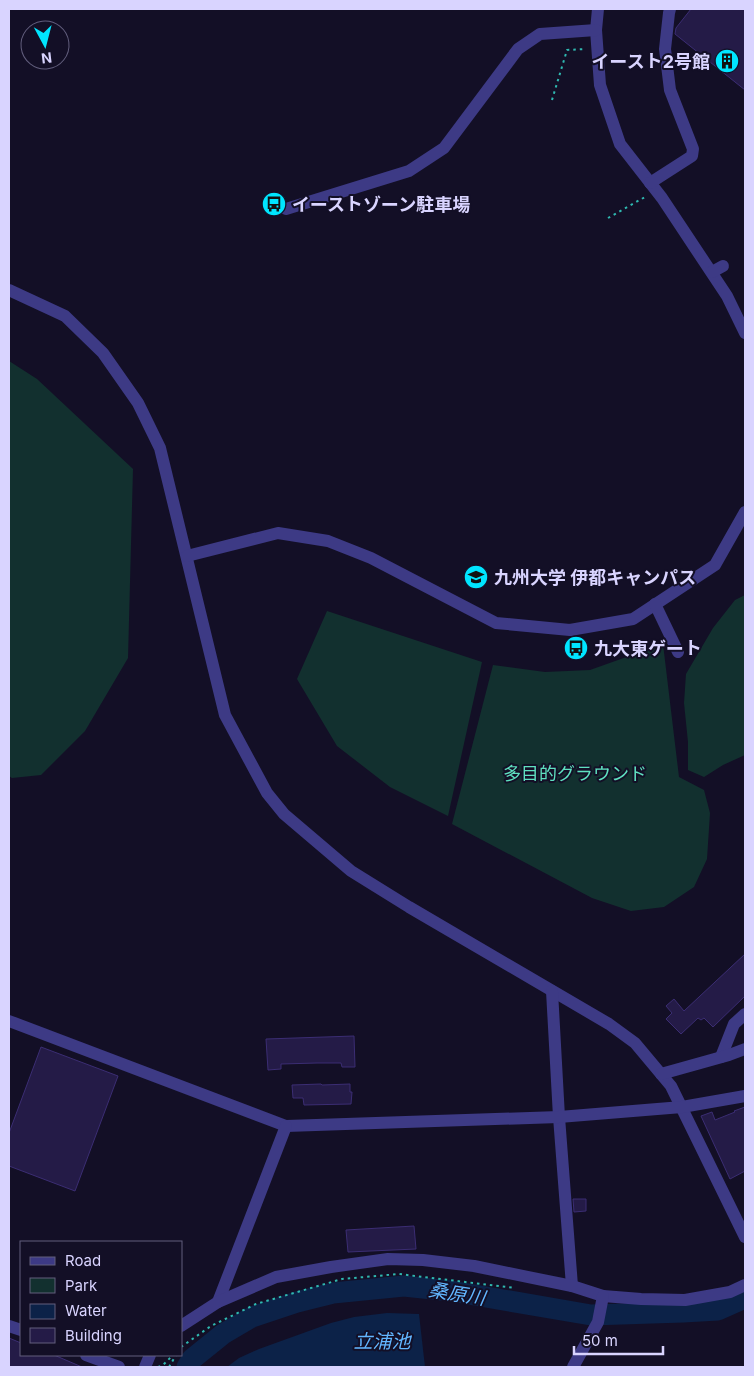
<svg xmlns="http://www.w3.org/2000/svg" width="754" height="1376" font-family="Inter,'Noto Sans JP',sans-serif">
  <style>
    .green { fill: #12302f }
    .water { fill: #0c2248 }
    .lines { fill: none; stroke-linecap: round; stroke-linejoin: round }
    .river { stroke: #0c2248; stroke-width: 21 }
    .building { fill: #241b47; stroke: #3b2d73 }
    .path { stroke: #2fb8b0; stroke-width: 2; stroke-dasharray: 2.5 4; stroke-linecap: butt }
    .minor { stroke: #3d3a85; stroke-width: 12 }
    .labels { text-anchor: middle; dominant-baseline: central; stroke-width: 4; stroke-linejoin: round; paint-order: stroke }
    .poi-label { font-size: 18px; font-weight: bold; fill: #d9d4ff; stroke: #130f26; text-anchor: start }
    .park-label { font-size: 18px; fill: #5fe0c0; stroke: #130f26 }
    .water-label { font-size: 19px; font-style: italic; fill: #62b6ff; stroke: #130f26 }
  </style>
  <rect width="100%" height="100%" fill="#130f26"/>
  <g class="green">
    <polygon points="9,361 37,379 133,469 128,658 85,731 41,775 12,778 9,776"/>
    <polygon points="745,595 745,755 723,765 704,777 688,770 688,742 684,703 686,674 713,628 735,600"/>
    <polygon points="327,611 482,662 448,816 390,787 337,746 297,679"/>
    <polygon points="663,644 679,777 704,790 710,813 707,859 694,887 664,907 631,911 592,898 452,824 493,665 545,672 590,670"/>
  </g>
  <polygon class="water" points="387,1313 419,1314 425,1367 227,1367 239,1358 259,1349 331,1323 354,1317"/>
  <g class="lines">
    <polyline class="river" points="187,1367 192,1359 223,1334 252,1317 297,1302 333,1293 404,1286 451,1291 591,1315 683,1312 718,1310 745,1298"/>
  </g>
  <g class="building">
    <polygon points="691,9 745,9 745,90 675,34 676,28"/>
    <polygon points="745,954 745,996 713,1027 704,1018 701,1020 698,1018 681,1034 666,1019 672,1013 666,1006 674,999 684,1011"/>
    <polygon points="354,1036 355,1067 342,1067 341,1063 317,1063 281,1064 281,1069 268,1070 266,1039"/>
    <polygon points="41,1047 118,1076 75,1191 9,1166 9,1133"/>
    <polygon points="321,1084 322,1085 350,1084 350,1092 352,1092 351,1104 304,1105 303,1098 293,1098 292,1085"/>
    <polygon points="745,1107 745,1171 730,1179 701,1116 712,1112 715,1120 735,1112 734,1111"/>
    <polygon points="573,1199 586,1199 586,1211 574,1212"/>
    <polygon points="414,1226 416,1249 348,1252 346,1230"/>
    <polygon points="9,1338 21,1343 21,1355 54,1355 82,1367 9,1367"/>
  </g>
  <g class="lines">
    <g class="path">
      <polyline points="552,100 567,50 585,49"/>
      <polyline points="608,218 645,197"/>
      <polyline points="181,1347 211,1326 256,1304 342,1279 399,1274 515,1288"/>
      <polyline points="158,1367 163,1365 173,1355"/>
      <polyline points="169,1367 176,1355"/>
    </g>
    <g class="minor">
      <polyline points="598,9 596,30 600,85 620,144 662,198 727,296 745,333"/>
      <polyline points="650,183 692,156 693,149 670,90 665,49 669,13 670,9"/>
      <polyline points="286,209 409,171 444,148 518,49 540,34 596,30"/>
      <polyline points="712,272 723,266"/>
      <polyline points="9,290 65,316 103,353 138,403 160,448 225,715 267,793 284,814 351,871 409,907 609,1024 635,1043 671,1086 745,1237"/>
      <polyline points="187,556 278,533 328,541 371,558 496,623 570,630 633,619 715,565 745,512"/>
      <polyline points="655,604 678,652"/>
      <polyline points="552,991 559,1117 572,1286"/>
      <polyline points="9,1021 286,1126 559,1117 682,1107 745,1096"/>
      <polyline points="721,1057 734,1024 745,1014"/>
      <polyline points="661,1074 729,1055 745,1049"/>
      <polyline points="218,1302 286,1126"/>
      <polyline points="9,1326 21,1330"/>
      <polyline points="181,1326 218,1302 276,1277 331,1267 388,1259 423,1260 474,1266 572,1286 603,1296 641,1299 685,1300 730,1292 745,1285"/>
      <polyline points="86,1355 119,1367"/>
      <polyline points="145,1367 150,1355"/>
      <polyline points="573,1367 598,1322 603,1296"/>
    </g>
  </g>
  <defs>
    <g id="building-disc" transform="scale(1.25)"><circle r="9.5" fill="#00e5ff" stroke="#130f26"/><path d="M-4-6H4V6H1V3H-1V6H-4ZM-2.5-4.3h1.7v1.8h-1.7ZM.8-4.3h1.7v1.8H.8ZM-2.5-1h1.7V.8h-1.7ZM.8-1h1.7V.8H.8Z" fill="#111"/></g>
    <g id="bus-disc" transform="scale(1.25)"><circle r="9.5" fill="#00e5ff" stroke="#130f26"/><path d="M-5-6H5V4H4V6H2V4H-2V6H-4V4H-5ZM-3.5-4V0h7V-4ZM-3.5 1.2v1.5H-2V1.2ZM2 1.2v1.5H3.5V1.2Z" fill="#111"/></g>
    <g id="university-disc" transform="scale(1.25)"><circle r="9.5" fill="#00e5ff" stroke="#130f26"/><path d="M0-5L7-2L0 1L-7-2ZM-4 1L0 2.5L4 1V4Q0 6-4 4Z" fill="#111"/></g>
  </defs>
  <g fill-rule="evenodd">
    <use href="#building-disc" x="727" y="61"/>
    <use href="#bus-disc" x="274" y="204"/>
    <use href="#university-disc" x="476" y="577"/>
    <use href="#bus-disc" x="576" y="648"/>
  </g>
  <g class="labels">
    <g class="poi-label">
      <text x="710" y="61" text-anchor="end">イースト2号館</text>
      <text x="292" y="204">イーストゾーン駐車場</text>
      <text x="494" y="577">九州大学 伊都キャンパス</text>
      <text x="594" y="648">九大東ゲート</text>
    </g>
    <g class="park-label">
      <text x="575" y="773">多目的グラウンド</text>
    </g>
    <g class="water-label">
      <text transform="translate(457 1294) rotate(9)">桑原川</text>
      <text x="382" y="1341">立浦池</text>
    </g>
  </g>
  <rect width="754" height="1376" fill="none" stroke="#d9d4ff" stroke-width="20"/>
  <rect x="20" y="1241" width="162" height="115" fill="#130f26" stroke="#625e7d"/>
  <rect x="30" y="1257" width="25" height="8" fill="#3d3a85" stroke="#625e7d"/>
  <text x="65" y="1266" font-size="15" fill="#d9d4ff">Road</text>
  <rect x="30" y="1278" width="25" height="15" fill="#12302f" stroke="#625e7d"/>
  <text x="65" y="1291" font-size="15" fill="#d9d4ff">Park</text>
  <rect x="30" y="1304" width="25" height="15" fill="#0c2248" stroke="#625e7d"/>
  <text x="65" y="1316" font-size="15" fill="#d9d4ff">Water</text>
  <rect x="30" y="1328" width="25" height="15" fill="#241b47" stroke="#625e7d"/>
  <text x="65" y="1341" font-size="15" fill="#d9d4ff">Building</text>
  <g transform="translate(45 45) rotate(173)"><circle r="24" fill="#130f26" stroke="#625e7d"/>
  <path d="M0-4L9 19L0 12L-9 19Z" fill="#00e5ff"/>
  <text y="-8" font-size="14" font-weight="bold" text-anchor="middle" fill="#d9d4ff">N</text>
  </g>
  <path d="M574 1346v8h89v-8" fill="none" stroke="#d9d4ff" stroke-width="2.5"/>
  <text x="582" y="1346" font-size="15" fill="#d9d4ff" stroke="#130f26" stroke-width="4" paint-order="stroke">50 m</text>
</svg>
